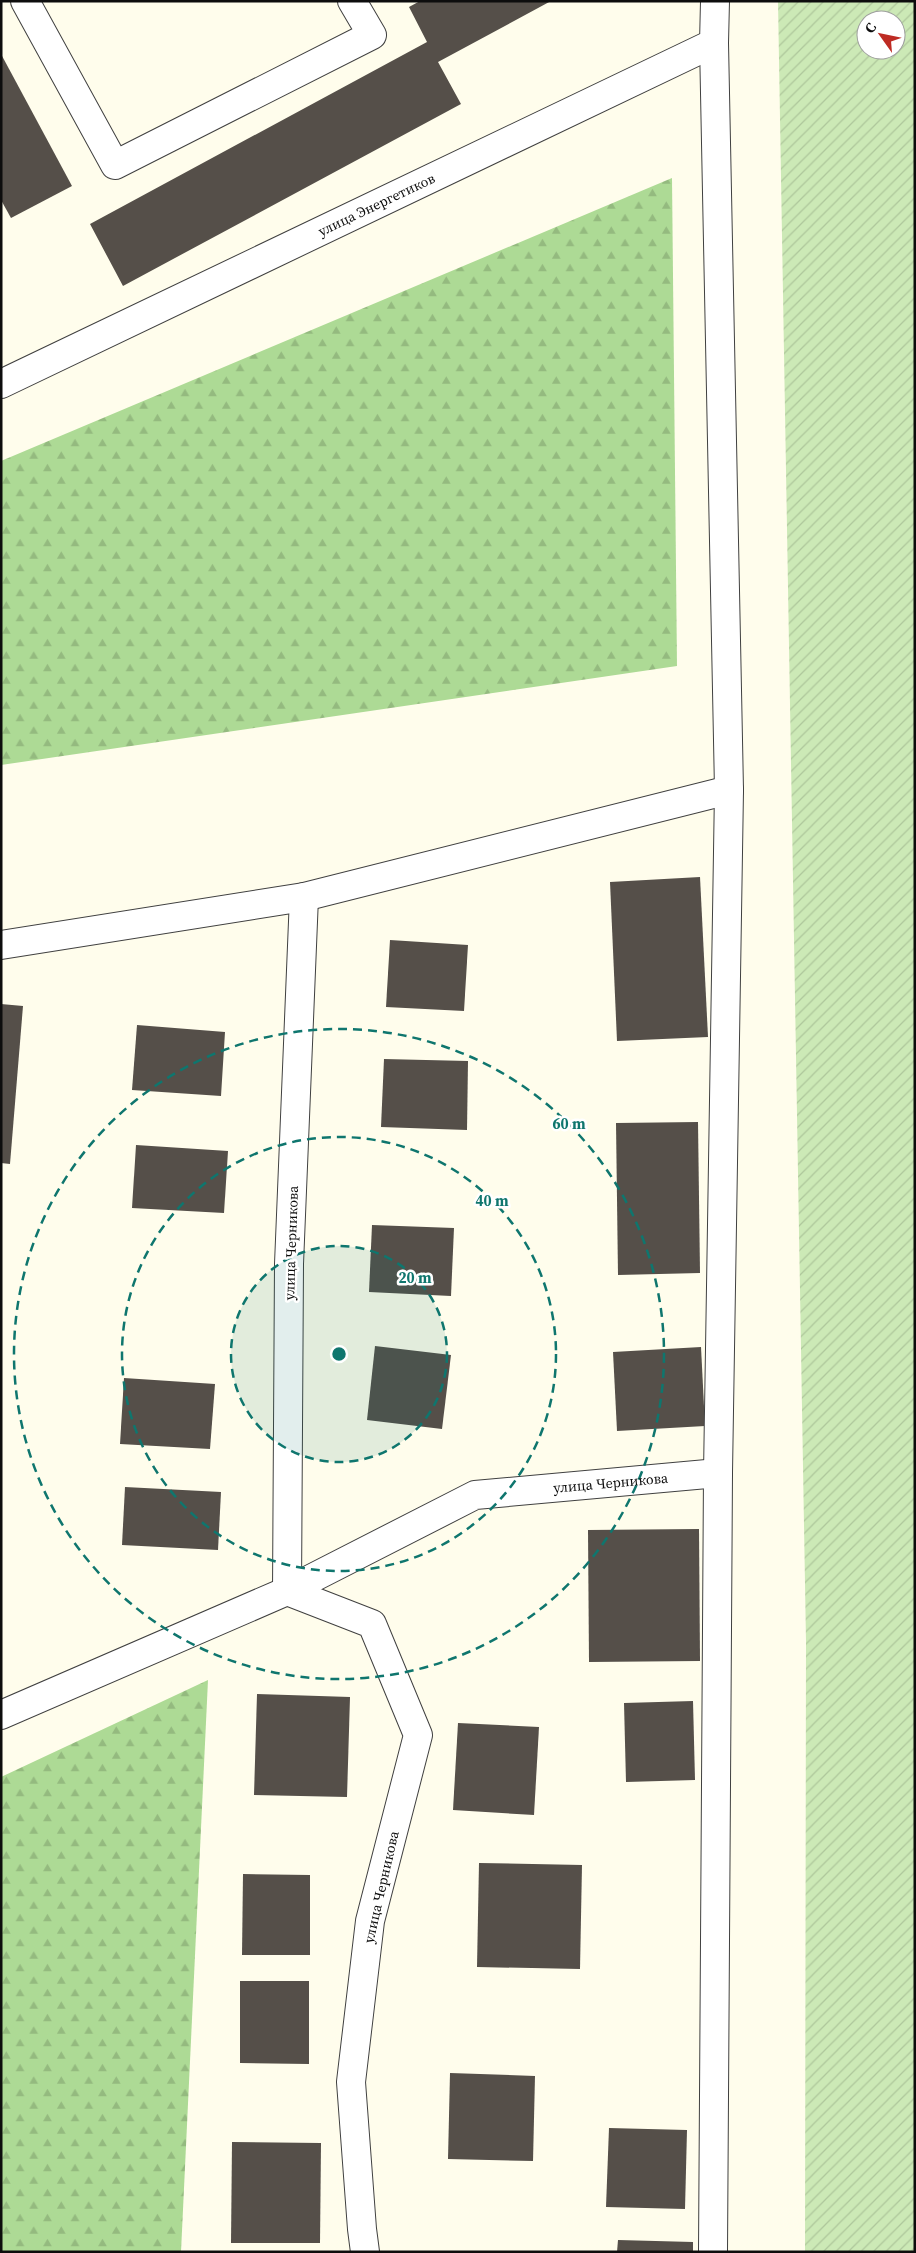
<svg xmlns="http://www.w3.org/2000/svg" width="916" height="2253" font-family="'Source Serif 4',serif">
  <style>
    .forest { fill: url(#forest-firs) }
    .garden { fill: url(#garden-furrows); fill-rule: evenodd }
    .building { fill: #554f49 }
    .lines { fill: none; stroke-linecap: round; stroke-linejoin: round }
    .minor-casing { stroke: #404040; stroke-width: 30 }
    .minor { stroke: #fff; stroke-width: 28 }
    .ring { fill: none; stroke: #0f766e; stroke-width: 2.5; stroke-dasharray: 9 6 }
    .labels { text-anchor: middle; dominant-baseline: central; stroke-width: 5; stroke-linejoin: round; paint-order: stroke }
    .street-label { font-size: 14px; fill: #0d0d0d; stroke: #fff }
    .centre { fill: #0f766e; stroke: #fff; stroke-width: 2.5 }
    .ring-label { font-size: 15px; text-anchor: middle; font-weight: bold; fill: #0f766e; stroke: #fff; stroke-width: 5; stroke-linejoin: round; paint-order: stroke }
  </style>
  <defs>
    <pattern id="forest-firs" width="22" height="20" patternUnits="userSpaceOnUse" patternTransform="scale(1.25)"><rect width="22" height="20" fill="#adda95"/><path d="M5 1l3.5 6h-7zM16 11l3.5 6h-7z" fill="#94ba7f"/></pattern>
    <pattern id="garden-furrows" width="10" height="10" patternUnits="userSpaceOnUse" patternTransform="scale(1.25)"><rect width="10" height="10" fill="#cce9b6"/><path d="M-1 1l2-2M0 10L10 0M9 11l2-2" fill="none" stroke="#aec79b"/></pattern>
  </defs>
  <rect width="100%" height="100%" fill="#fffdec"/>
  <g class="forest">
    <polygon points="672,178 677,666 1,765 1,461"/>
    <polygon points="208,1680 181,2252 1,2252 1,1777"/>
  </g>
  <path class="garden" d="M 778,1 L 915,1 L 915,2252 L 805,2252 L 806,1642 ZM 866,20 L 896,20 L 896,50 L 866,50 Z"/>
  <g class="building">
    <polygon points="420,1 551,1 438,62 461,104 123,286 90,224 427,42 409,7"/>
    <polygon points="1,54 72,186 11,218 1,200"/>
    <polygon points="700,877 708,1037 617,1041 610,882"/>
    <polygon points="390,940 468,945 464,1011 386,1007"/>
    <polygon points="1,1004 23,1006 10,1164 1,1163"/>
    <polygon points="137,1025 225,1032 221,1096 132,1090"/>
    <polygon points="384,1059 468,1061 467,1130 381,1127"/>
    <polygon points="698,1122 700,1273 618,1275 616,1123"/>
    <polygon points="136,1145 228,1151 224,1213 132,1208"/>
    <polygon points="372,1225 454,1228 451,1296 369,1292"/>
    <polygon points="375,1346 451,1355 442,1429 367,1420"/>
    <polygon points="701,1347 705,1426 617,1431 613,1352"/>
    <polygon points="124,1378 215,1384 210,1449 120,1444"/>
    <polygon points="125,1487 221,1492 218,1550 122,1545"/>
    <polygon points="699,1529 700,1661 589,1662 588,1530"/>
    <polygon points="257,1694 350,1697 347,1797 254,1795"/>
    <polygon points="693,1701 695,1780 626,1782 624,1703"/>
    <polygon points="458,1723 539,1727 534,1815 453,1810"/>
    <polygon points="479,1863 582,1865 580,1969 477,1967"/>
    <polygon points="243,1874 310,1875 310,1955 242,1955"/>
    <polygon points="240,1981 309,1981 309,2064 240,2063"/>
    <polygon points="450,2073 535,2076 533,2161 448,2159"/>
    <polygon points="609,2128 687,2130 685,2209 606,2207"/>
    <polygon points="232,2142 321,2143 320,2243 231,2243"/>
    <polygon points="618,2240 693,2242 693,2252 617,2252"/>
  </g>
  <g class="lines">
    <g class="minor-casing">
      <g id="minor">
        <polyline points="25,1 115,165 372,35 352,1"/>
        <path id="s1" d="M 1,384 L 714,43 L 715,1"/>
        <polyline points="304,897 289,1264 287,1591 372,1624 418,1735 370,1921 351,2082 362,2229 365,2252"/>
        <polyline points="1,945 304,897 729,790"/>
        <path id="s2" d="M 1,1715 L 287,1591 L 475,1495 L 718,1473"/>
        <polyline points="713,2252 718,1473 729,790 714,43"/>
      </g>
    </g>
    <use href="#minor" class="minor"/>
  </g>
  <circle cx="339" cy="1354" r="108" fill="#0f766e" fill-opacity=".12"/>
  <g class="ring">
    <circle cx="339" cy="1354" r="108"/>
    <circle cx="339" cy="1354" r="217"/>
    <circle cx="339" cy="1354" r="325"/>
  </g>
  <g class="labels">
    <g class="street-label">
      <text stroke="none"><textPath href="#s1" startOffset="416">улица Энергетиков</textPath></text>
      <text transform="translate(291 1243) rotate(-88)">улица Черникова</text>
      <text stroke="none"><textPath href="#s2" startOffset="659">улица Черникова</textPath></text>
      <text transform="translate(381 1887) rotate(-77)">улица Черникова</text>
    </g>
  </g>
  <circle cx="339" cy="1354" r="8" class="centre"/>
  <g class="ring-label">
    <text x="569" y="1129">60 m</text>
    <text x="492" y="1206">40 m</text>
    <text x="415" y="1283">20 m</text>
  </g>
  <rect width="916" height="2253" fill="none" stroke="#0d0d0d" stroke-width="5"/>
  <g transform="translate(881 35) rotate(303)"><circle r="24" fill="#ffffff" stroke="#9e9e9e"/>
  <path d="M0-4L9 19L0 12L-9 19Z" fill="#be2b23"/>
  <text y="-8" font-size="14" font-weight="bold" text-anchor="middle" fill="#0d0d0d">С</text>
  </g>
</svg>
